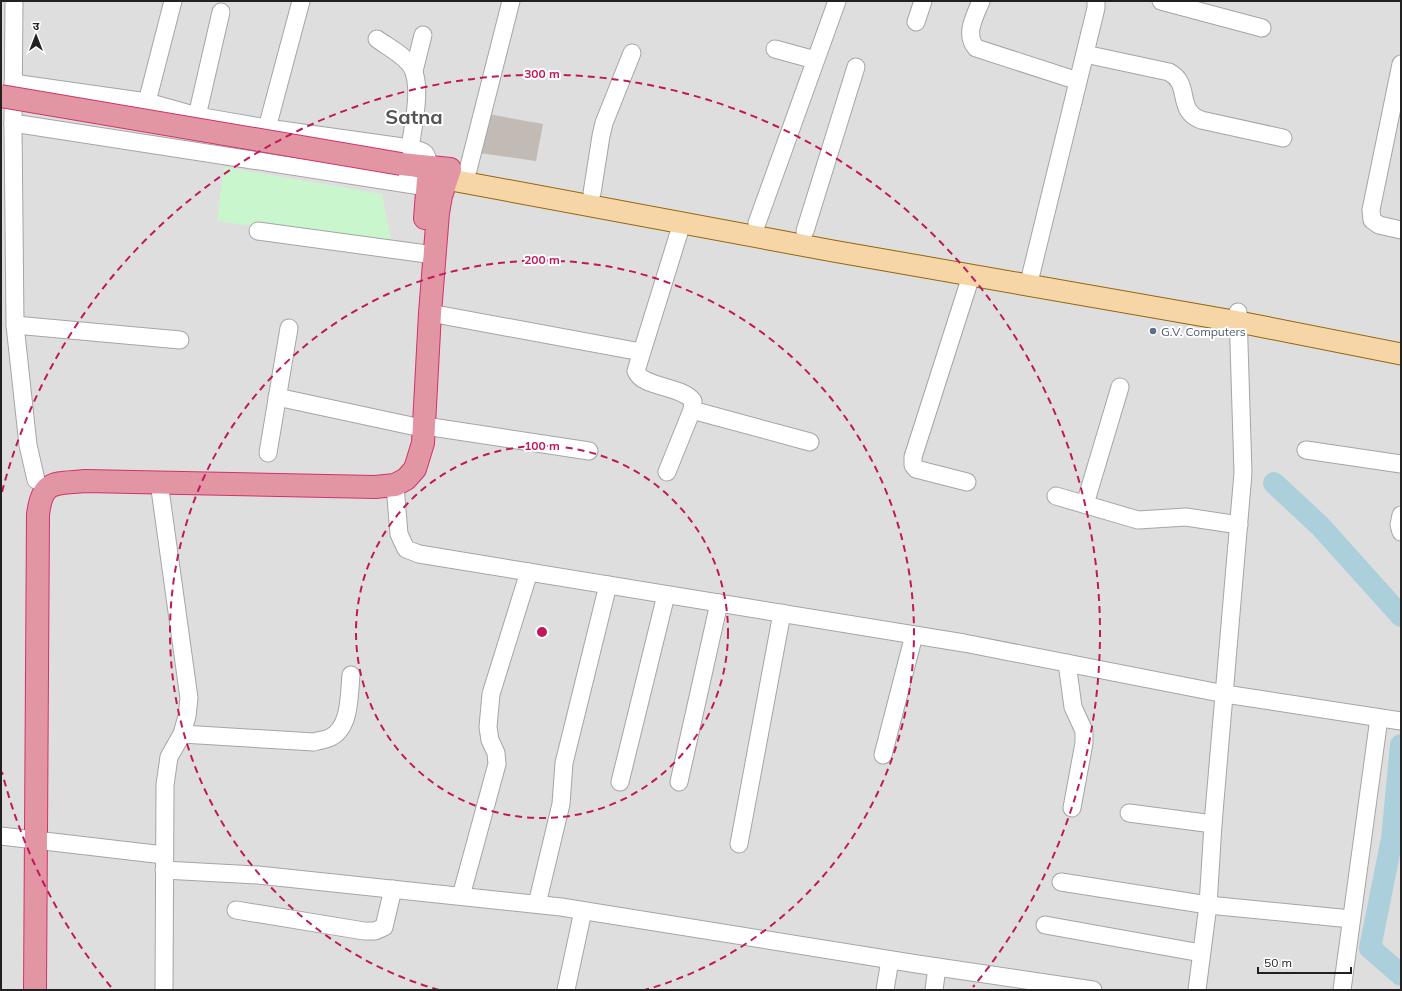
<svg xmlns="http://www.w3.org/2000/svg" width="1402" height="991" font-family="Mulish,'Noto Sans Devanagari',sans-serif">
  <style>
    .residential { fill: #dfdede }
    .park { fill: #c9f6cd }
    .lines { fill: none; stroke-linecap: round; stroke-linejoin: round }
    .river { stroke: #acd0db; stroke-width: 22 }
    .building { fill: #c1bab5 }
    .minor-casing { stroke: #a5a5a5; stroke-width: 19 }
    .major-casing { stroke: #94670a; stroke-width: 23 }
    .highway-casing { stroke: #d03368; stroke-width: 24 }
    .minor { stroke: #fff; stroke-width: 17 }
    .major { stroke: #f6d5a7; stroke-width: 21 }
    .highway { stroke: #e296a3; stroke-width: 22 }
    .highway-bridge-casing { stroke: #d03368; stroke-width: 24; stroke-linecap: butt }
    .highway-bridge { stroke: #e296a3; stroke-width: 22 }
    .ring { fill: none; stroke: #c2185b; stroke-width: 2; stroke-dasharray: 7 5 }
    .service-dot { fill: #5c6f8a; stroke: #fff; stroke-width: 1.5 }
    .labels { text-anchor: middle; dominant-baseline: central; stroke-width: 4; stroke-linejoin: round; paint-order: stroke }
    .service-label { font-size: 12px; fill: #4e5e75; stroke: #fff; text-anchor: start }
    .town-label { font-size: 20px; font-weight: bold; fill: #545454; stroke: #fff }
    .centre { fill: #c2185b; stroke: #fff; stroke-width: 2 }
    .ring-label { font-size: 12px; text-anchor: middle; font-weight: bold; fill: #c2185b; stroke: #fff; stroke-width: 4; stroke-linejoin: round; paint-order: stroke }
  </style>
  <rect width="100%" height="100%" fill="#f0eee8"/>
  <rect class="residential" x="1" y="1" width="1400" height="989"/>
  <polygon class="park" points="224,167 382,194 392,245 217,221"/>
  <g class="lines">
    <g class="river">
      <polyline points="1274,483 1321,527 1401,616"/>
      <polyline points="1401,745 1392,839 1370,948 1401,975"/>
    </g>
  </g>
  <polygon class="building" points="488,114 543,124 536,161 479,153"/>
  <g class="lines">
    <g class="minor-casing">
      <g id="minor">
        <polyline points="14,1 13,123 15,325 28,445 36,480"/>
        <path d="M 981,1 C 975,16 964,34 976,48 L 1078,81"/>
        <polyline points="1161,1 1262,28"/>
        <polyline points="916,22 923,1"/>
        <path d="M 377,39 C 388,47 404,55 411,66 C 423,84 413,126 410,148"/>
        <polyline points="775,49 815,60"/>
        <path d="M 1085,54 L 1169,72 C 1192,84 1175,110 1201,120 L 1283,138"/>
        <polyline points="1401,64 1371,210 1372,220 1379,225 1401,230"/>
        <polyline points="414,71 423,35"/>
        <path d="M 13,83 L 147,102 L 197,116 L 267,128 L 410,148 C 425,152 427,151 429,167"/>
        <polyline points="147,102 173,1"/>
        <polyline points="197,116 221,12"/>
        <polyline points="13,123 427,187"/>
        <polyline points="267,128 301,1"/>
        <polyline points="468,170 511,1"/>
        <polyline points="592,193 601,136 604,123 632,53"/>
        <polyline points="757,223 837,1"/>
        <polyline points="258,231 434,255"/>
        <polyline points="805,231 856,67"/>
        <polyline points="1031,274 1096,8 1096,1"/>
        <polyline points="430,313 641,352"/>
        <polyline points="15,325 180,340"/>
        <polyline points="277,397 412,426"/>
        <polyline points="692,410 810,442"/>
        <polyline points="425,426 589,451"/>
        <polyline points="1306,450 1401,464"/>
        <polyline points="268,453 289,328"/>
        <path d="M 667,472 L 692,410 L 693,401 C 681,385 642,388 636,371 L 682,223"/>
        <polyline points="159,482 189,698 187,716 182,734 169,757 165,785 164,990"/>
        <polyline points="967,482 916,469 913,465 913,457 971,276"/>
        <polyline points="395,485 399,534 406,549 419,554 964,643 1225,694 1401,721"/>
        <polyline points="1056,496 1138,520 1186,517 1239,525"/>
        <polyline points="1085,504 1120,387"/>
        <polyline points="1401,515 1399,525 1401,532"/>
        <polyline points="1067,663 1073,707 1084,731 1084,743 1072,808"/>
        <path d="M 182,734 L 314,742 C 319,740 325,740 329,738 C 351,729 349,694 351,675"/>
        <polyline points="883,755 914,635"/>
        <polyline points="620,782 666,595"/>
        <polyline points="679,782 719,603"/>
        <polyline points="1129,813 1213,824"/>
        <polyline points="1,836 164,855"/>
        <polyline points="739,844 782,613"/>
        <polyline points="164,870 258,875 561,907 917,964 1093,990"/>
        <polyline points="1061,882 1208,905 1351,919"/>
        <polyline points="461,896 497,764 496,753 490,740 488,727 491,694 529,572"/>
        <polyline points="537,904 561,804 564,763 608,585"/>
        <polyline points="236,910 364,931 375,931 384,927 393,889"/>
        <polyline points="1045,925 1201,953"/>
        <polyline points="566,990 583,911"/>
        <polyline points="885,990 890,960"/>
        <polyline points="934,990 937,967"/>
        <polyline points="1197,990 1208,905 1213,824 1243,473 1238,312"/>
        <polyline points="1342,990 1379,718"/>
      </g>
    </g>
    <g class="major-casing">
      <polyline id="major" points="446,179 833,251 1239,322 1401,354"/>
    </g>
    <g class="highway-casing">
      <g id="highway">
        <polyline points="425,218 429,167"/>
        <path d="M 35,990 L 38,515 C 42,479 55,484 85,481 L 375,487 L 395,485 L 406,479 L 415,469 L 423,443 L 430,313 L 438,213 L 441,196 L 450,169 L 401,164"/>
      </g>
    </g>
    <use href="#minor" class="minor"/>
    <use href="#major" class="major"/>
    <use href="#highway" class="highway"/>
    <g class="highway-bridge-casing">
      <polyline id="highway-bridge" points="1,96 401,164"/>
    </g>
    <use href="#highway-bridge" class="highway-bridge"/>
  </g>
  <g class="ring">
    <circle cx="542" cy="632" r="186"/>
    <path d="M439 990A372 372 0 1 1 645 990"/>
    <path d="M111 987A558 558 0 0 1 2 772M2 492A558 558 0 1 1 973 987"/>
  </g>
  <circle class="service-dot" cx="1153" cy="331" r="4"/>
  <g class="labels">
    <g class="service-label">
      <text x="1161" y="331">G.V. Computers</text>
    </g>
    <g class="town-label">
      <text x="414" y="116">Satna</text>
    </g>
  </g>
  <circle cx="542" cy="632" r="6" class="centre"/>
  <g class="ring-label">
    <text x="542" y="78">300 m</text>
    <text x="542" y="264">200 m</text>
    <text x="542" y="450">100 m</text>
  </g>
  <rect width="1402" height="991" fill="none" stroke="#212121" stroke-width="4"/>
  <g transform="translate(36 36)" stroke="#ffffff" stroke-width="3" paint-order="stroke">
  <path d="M0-3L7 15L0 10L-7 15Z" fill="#212121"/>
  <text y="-6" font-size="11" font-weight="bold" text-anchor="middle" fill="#212121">उ</text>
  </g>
  <path d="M1258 967v6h93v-6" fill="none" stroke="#212121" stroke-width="2"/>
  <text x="1264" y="967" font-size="12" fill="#212121" stroke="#ffffff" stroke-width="3" paint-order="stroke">50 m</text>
</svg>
